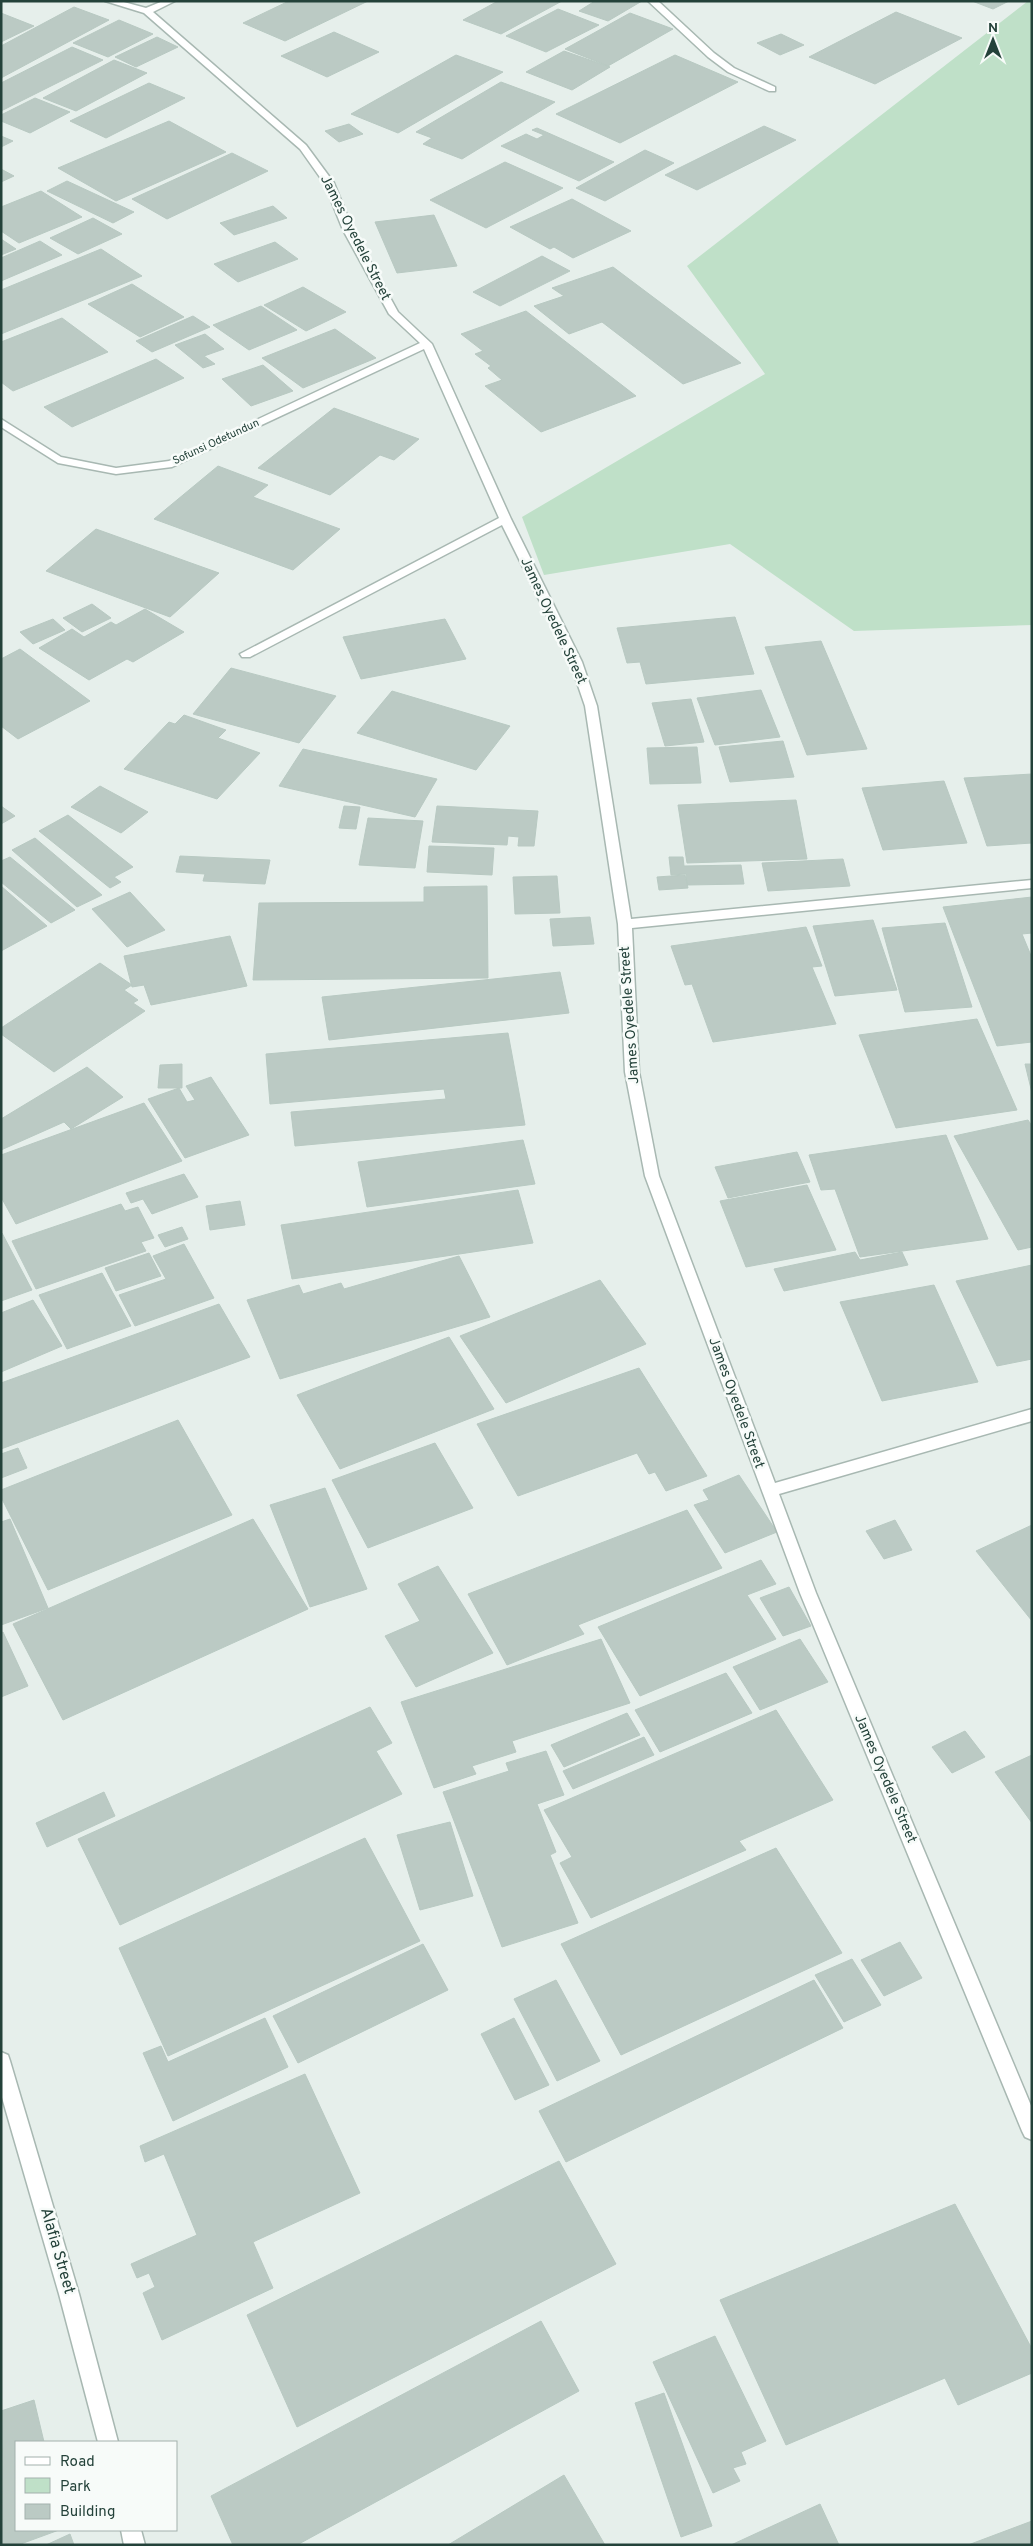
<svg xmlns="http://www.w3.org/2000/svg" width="1033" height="2546" font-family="Overpass,sans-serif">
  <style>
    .green { fill: #bfe0c8 }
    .building { fill: #bbcac4; stroke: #b8c9c2 }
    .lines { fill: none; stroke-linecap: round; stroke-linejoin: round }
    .minor-casing { stroke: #a8b8b2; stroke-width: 3 }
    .minor { fill: #fff; fill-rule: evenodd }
    .labels { text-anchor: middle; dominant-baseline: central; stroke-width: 5; stroke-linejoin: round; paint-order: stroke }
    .far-street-label { font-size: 11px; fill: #24423a; stroke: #f7fbf9 }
    .street-label { font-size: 14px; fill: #24423a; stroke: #f7fbf9 }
    .near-street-label { font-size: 16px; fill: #24423a; stroke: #f7fbf9 }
  </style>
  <rect width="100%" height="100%" fill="#e6efeb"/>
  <polygon class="green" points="1028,1 1032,1 1032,625 854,631 730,544 544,575 522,517 765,374 687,266"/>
  <g class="building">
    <polygon points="289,1 368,1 285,41 243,23"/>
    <polygon points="498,1 562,1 501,34 463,20"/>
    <polygon points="595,1 642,1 608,21 579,11"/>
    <polygon points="972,1 1009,1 993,9"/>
    <polygon points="74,7 109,20 1,78 1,46"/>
    <polygon points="558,9 599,25 546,52 506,36"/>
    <polygon points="896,12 962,38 875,84 809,57"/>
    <polygon points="1,13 34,26 1,42"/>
    <polygon points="630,13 673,29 608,66 565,49"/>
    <polygon points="119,20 153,34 108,57 73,43"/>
    <polygon points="334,32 379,52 327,77 281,56"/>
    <polygon points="781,34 804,45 780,55 757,43"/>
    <polygon points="157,37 178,47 136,67 115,57"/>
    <polygon points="72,47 103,60 1,111 1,83"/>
    <polygon points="564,51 610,67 572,90 526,72"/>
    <polygon points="456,55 503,72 398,133 351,114"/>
    <polygon points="675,55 738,82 620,143 556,114"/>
    <polygon points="114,60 147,73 76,111 43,98"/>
    <polygon points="501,82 555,102 462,159 423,144 432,138 416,132"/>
    <polygon points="149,83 185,98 106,138 70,121"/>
    <polygon points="35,98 70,112 30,133 1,121 1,115"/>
    <polygon points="169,121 226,152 116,201 58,168"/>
    <polygon points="349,124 363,134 339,142 325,131"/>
    <polygon points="764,126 796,140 697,190 665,175"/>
    <polygon points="537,128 614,162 579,181 501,146 526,134 537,139 544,135 532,130"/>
    <polygon points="1,136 13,141 1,147"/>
    <polygon points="645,150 674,163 605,201 576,188"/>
    <polygon points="232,153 268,171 167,219 132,199"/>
    <polygon points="505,162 563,188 486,228 430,200"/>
    <polygon points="1,169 14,176 1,182"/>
    <polygon points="67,181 134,212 113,223 47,191"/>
    <polygon points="41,191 82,217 19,243 1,231 1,207"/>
    <polygon points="572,199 631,231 573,258 554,247 550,249 510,227"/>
    <polygon points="273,206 287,218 234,235 220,223"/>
    <polygon points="434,215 457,266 397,273 375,222"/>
    <polygon points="93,218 122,234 78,254 50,238"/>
    <polygon points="1,239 16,249 1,255"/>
    <polygon points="40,241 62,255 1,281 1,258"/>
    <polygon points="275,242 298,259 238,282 214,264"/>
    <polygon points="101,249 142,276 1,334 1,290"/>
    <polygon points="542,256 570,271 500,306 473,292"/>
    <polygon points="613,267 741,363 683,384 602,322 569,334 534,306 564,296 552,288"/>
    <polygon points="132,284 184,317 140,337 88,304"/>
    <polygon points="303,287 346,312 306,331 264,305"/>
    <polygon points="261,306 297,330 249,350 213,325"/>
    <polygon points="526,311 636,396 541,432 485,386 502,380 488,368 491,366 475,354 483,351 461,334"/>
    <polygon points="193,316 210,327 152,352 136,341"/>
    <polygon points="62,318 108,352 13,391 1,382 1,342"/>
    <polygon points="335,329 376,358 303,388 262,358"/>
    <polygon points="205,334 224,349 204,356 215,364 203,368 175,345"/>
    <polygon points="156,359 184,378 72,427 44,407"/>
    <polygon points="263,365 293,391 251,406 222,379"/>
    <polygon points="334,408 419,439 394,460 380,455 330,495 258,468"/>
    <polygon points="218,466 268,485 253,497 340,529 293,570 154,519"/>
    <polygon points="96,529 219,573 170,617 46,571"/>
    <polygon points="92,604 111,618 82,632 63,618"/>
    <polygon points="145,609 184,632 133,662 127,659 89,680 39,648 72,629 84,637 111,622 116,625"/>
    <polygon points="735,617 754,674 646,684 640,662 627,663 617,628"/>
    <polygon points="53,619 65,630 33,644 20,632"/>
    <polygon points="445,619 466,659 361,679 343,637"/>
    <polygon points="821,641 867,749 807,755 765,647"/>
    <polygon points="20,649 90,701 18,739 1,726 1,659"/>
    <polygon points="231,668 336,696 299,743 193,714"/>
    <polygon points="761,690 780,737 715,745 697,698"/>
    <polygon points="392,691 510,726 476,770 357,733"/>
    <polygon points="691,699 704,742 665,746 652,703"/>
    <polygon points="184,715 226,730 218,738 260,753 217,799 124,769 169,722 175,724"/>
    <polygon points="783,741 794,777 730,782 719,747"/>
    <polygon points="697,747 701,783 650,784 647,748"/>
    <polygon points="303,749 437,779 415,817 279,786"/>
    <polygon points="1032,774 1032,843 987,846 964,778"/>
    <polygon points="944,781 967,843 883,850 862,788"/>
    <polygon points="100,786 148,812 121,833 71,807"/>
    <polygon points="796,800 807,859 687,863 678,805"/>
    <polygon points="1,806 15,816 1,824"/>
    <polygon points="344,806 360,807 356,829 339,828"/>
    <polygon points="437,806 538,811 534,846 518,846 519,837 508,836 507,845 432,842"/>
    <polygon points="68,815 133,867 114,877 121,882 110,888 39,831"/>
    <polygon points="368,818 423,821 415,868 359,865"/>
    <polygon points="35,838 102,895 77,907 12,850"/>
    <polygon points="429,846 494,848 492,875 427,872"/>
    <polygon points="180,856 270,860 265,884 203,881 205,874 176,872"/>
    <polygon points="10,857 75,910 51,923 1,882 1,861"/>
    <polygon points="669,857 683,857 684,866 741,865 744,884 687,885 686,874 671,875"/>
    <polygon points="843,859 850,886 768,891 762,863"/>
    <polygon points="685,875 688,888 659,890 657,877"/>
    <polygon points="557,876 560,913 515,914 513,877"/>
    <polygon points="1,886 47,926 1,951"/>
    <polygon points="487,886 488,978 253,980 259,903 424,902 424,887"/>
    <polygon points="130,892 165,930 127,947 92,909"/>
    <polygon points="1032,897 1032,933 1022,934 1032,958 1032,1042 997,1046 943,907"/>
    <polygon points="590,917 594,944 553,946 550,919"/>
    <polygon points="873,920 897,990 835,996 813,926"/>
    <polygon points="945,923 972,1007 905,1012 882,928"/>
    <polygon points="806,927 822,966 812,967 836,1024 713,1042 692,984 685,985 671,946"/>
    <polygon points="230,936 247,986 151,1005 144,985 132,987 124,956"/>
    <polygon points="100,963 132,985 124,990 138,1000 133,1003 145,1011 54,1072 1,1034 1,1028"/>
    <polygon points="560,972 569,1013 329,1040 322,997"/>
    <polygon points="977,1019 1017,1110 896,1128 859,1035"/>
    <polygon points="508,1033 525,1125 295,1146 291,1112 446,1099 444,1089 270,1104 266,1054"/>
    <polygon points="182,1064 182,1088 158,1088 160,1065"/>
    <polygon points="1025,1064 1032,1064 1032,1093"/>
    <polygon points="87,1067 123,1097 71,1129 64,1122 1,1150 1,1119"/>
    <polygon points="211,1077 249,1135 185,1158 148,1099 179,1088 187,1102 195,1100 186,1086"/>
    <polygon points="144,1103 182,1161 16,1224 1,1197 1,1155"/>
    <polygon points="1028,1120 1032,1126 1032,1247 1018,1250 954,1136"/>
    <polygon points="946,1135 988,1239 860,1257 835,1189 821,1190 809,1155"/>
    <polygon points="523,1140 535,1184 367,1207 358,1162"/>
    <polygon points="797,1152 810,1182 728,1198 715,1167"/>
    <polygon points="184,1174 198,1197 152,1214 143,1199 131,1203 126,1193"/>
    <polygon points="807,1185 836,1250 746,1267 720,1201"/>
    <polygon points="518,1190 533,1243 292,1279 281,1225"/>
    <polygon points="240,1201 245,1225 210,1230 206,1206"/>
    <polygon points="121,1204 125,1211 138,1207 154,1238 141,1242 146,1251 36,1289 12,1241"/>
    <polygon points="182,1227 188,1239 165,1247 158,1235"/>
    <polygon points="2,1233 32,1290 1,1301 1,1234"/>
    <polygon points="184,1244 214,1298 135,1326 119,1295 166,1279 153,1256"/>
    <polygon points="855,1252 860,1260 902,1252 908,1265 784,1291 774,1269"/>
    <polygon points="149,1253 161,1276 116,1291 105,1268"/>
    <polygon points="459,1256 490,1317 280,1379 247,1300 299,1285 303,1294 341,1283 344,1289"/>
    <polygon points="1032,1265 1032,1359 997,1366 956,1281"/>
    <polygon points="102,1273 131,1326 67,1349 39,1295"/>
    <polygon points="600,1280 646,1344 506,1403 460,1336"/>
    <polygon points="934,1285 978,1382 882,1401 840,1302"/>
    <polygon points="33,1300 62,1346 1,1372 1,1313"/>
    <polygon points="219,1304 250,1357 1,1449 1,1383"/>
    <polygon points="449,1337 494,1409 340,1469 297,1395"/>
    <polygon points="639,1368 707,1476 666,1491 655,1472 649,1474 637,1453 518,1496 477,1424"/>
    <polygon points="178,1420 232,1515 48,1590 1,1497 1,1490"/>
    <polygon points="435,1443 473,1508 368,1548 332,1480"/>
    <polygon points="18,1448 27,1468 1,1478 1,1454"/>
    <polygon points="739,1475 777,1532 725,1553 694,1505 709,1500 703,1490"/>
    <polygon points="325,1488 367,1589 310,1607 270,1505"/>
    <polygon points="687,1510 722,1568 578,1625 584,1634 507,1665 468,1594"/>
    <polygon points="10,1519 48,1608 1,1625 1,1522"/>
    <polygon points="253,1519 308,1609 63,1720 13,1624"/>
    <polygon points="895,1520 912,1550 884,1559 866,1531"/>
    <polygon points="1032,1525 1032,1621 976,1551"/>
    <polygon points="761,1560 776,1584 747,1595 776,1639 640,1696 598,1627"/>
    <polygon points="438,1566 493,1653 416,1687 385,1636 420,1621 398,1584"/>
    <polygon points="789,1587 811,1626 783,1636 760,1598"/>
    <polygon points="3,1632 28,1686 1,1697 1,1633"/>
    <polygon points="601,1639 630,1703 512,1741 516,1752 472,1766 476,1774 434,1788 401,1702"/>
    <polygon points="800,1639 828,1682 760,1710 733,1667"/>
    <polygon points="726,1673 752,1713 660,1752 635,1710"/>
    <polygon points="370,1707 392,1743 376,1751 402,1794 120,1925 78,1839"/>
    <polygon points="776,1710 833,1800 739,1841 746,1850 591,1918 560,1863 572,1857 544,1810"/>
    <polygon points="627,1713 640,1735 564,1767 551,1745"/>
    <polygon points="965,1731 985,1757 952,1773 932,1747"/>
    <polygon points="644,1737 654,1755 573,1789 563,1771"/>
    <polygon points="546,1751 564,1795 537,1804 556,1852 550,1855 578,1923 502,1947 443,1792 509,1771 506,1763"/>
    <polygon points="1032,1755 1032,1823 995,1772"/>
    <polygon points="104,1792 115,1816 47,1847 36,1823"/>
    <polygon points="450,1822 473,1896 420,1910 397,1835"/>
    <polygon points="365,1838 420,1941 168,2056 119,1948"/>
    <polygon points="776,1848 842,1953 621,2055 561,1944"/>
    <polygon points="900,1942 922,1978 884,1996 861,1960"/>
    <polygon points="423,1944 448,1990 298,2063 273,2016"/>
    <polygon points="852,1959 881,2005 844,2022 815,1975"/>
    <polygon points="556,1980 600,2061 557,2081 514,1999"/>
    <polygon points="814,1980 843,2028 566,2162 539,2111"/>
    <polygon points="265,2018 288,2067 173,2121 143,2053 161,2046 168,2062"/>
    <polygon points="514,2018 549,2085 515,2100 481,2034"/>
    <polygon points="305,2074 360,2193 253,2242 273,2288 162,2340 143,2293 155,2287 149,2273 137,2278 131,2264 197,2235 164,2154 145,2162 140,2146"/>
    <polygon points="559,2161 616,2264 297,2427 247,2315"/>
    <polygon points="955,2204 1032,2349 1032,2373 958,2405 945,2378 786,2445 720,2300"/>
    <polygon points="541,2321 579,2391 297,2545 233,2545 211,2496"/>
    <polygon points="715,2336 766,2441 741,2452 746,2464 733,2468 740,2481 713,2493 653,2362"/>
    <polygon points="664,2393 712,2526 681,2537 635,2403"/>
    <polygon points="34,2400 44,2442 16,2442 16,2530 59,2530 18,2545 1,2545 1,2411"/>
    <polygon points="564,2475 605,2545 448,2545"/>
    <polygon points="820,2504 839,2545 731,2545"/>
    <polygon points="1032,2521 1032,2545 968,2545"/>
    <polygon points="70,2534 74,2545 46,2545"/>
  </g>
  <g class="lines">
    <g class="minor-casing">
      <g id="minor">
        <polygon points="105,1 120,1 146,8 163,1 175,1 153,12 306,145 334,183 353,230 398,312 432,344 511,519 582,662 597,706 631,919 1032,880 1032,888 632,928 639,1072 659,1176 775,1483 1032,1409 1032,1421 779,1494 816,1593 1032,2108 1032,2140 1025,2137 1022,2131 800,1593 645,1176 625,1072 618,924 585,706 570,662 502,525 250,657 242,657 240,654 499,518 424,349 172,467 116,474 58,463 1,427 1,419 61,457 116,468 169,461 420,343 389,314 343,230 324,183 300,149 144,13"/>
        <polygon points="648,1 658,1 714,53 734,68 775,87 775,91 769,91 728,72 708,57"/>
        <polygon points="1,2052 8,2055 10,2061 79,2294 118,2442 98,2442 59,2294 1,2094"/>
        <polygon points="121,2530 141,2530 145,2545 124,2545"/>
      </g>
    </g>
    <use href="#minor" class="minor"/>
  </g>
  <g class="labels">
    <g class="far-street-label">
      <text transform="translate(216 442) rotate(-25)">Sofunsi Odetundun</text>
    </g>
    <g class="street-label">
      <text transform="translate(355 238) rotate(63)">James Oyedele Street</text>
      <text transform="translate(553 621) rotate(65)">James Oyedele Street</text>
      <text transform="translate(630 1015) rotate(-94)">James Oyedele Street</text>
      <text transform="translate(736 1403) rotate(70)">James Oyedele Street</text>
      <text transform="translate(885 1779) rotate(67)">James Oyedele Street</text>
    </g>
    <g class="near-street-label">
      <text transform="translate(57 2251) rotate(74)">Alafia Street</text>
    </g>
  </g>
  <rect width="1033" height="2546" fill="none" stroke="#24423a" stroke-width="5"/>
  <rect x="15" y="2441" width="162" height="90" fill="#f7fbf9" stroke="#a3b1ad"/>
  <rect x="25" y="2457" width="25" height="8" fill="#ffffff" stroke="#a3b1ad"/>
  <text x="60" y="2466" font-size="15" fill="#24423a">Road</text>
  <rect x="25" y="2478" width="25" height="15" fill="#bfe0c8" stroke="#a3b1ad"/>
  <text x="60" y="2491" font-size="15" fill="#24423a">Park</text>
  <rect x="25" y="2504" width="25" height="15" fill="#bbcac4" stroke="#a3b1ad"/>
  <text x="60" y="2516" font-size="15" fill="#24423a">Building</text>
  <g transform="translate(993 40)" stroke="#f7fbf9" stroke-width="4" paint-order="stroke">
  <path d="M0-4L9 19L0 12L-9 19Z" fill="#24423a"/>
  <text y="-8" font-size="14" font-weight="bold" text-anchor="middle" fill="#24423a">N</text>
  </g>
</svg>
